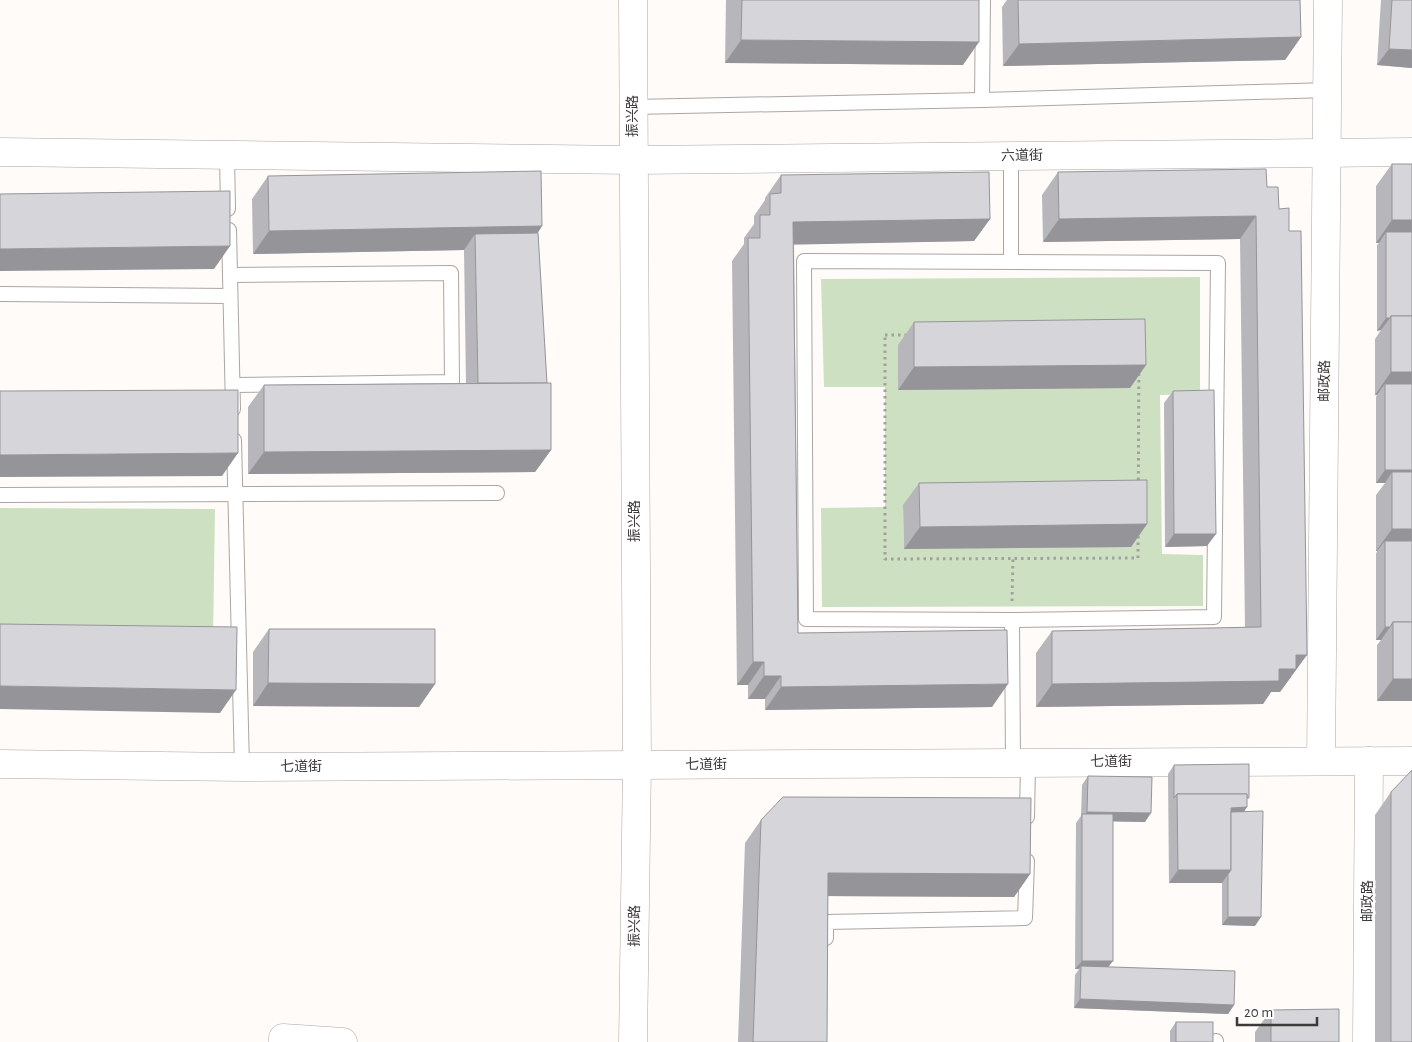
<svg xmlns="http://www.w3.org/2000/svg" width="1412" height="1042" font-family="'Alegreya Sans','Noto Sans SC',sans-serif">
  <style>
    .green { fill: #cde1c2; fill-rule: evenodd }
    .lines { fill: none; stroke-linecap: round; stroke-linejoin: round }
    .lane-casing { stroke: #aca6a3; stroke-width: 16 }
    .street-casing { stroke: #aca6a3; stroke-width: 29 }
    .secondary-casing { stroke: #aca6a3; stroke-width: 29 }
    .path { stroke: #a3a19f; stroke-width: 3; stroke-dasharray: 2.5 4; stroke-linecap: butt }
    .lane { stroke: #fff; stroke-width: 14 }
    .street { stroke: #fff; stroke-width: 28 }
    .secondary { stroke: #fff; stroke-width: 28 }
    .wall { fill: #b7b7bb }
    .shaded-wall { fill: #959599 }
    .building { fill: #d5d5da; stroke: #959599 }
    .labels { text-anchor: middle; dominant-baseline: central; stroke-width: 5; stroke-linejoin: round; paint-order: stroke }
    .street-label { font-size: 14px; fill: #3d3b39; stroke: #fff }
  </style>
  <rect width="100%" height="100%" fill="#fefbf9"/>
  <g class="green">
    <path d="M 1200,277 L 1200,394 L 1160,395 L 1162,554 L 1203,555 L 1203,606 L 822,607 L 821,508 L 885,507 L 885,387 L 824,387 L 821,279 ZM 903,506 L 1131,546 L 904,549 Z"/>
    <polygon points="0,508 215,509 213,640 0,638"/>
  </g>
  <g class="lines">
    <g class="lane-casing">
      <g id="lane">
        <polyline points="982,100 983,0"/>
        <polyline points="633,107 982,100 1328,90"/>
        <polyline points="227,154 228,209"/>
        <polyline points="1011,156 1011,262"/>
        <polyline points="229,230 233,409"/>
        <polyline points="230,275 451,273 452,382 233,385"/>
        <polyline points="0,294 230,296"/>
        <polyline points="234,440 242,767"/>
        <polyline points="0,495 497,493"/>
        <polyline points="1012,620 1214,617 1218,263 804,261 806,619 1012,620 1013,763"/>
        <polyline points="1027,817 1028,763"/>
        <polyline points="826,938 826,922 1025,918 1027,861"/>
        <polyline points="1216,1041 1216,1042"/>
      </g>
    </g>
    <g class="street-casing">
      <g id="street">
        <polyline points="0,152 633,160"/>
        <polyline points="1321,761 1328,0"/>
        <polyline points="283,1042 283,1038 343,1042"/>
        <polyline points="1367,1042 1369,761"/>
      </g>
    </g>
    <g class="secondary-casing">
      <g id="secondary">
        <polyline points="633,0 637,765 633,1042"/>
        <polyline points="633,160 1412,152"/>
        <polyline points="0,764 242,767 1412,761"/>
      </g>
    </g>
    <g class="path">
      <polygon points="885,335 1139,335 1138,558 885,559"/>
      <polyline points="1012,601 1013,559"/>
    </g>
    <use href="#lane" class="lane"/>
    <use href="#street" class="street"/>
    <use href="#secondary" class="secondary"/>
  </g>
  <g class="wall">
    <polygon points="726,0 979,0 963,65 725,63"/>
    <polygon points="1007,0 1300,0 1301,37 1285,60 1003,66 1002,7"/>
    <polygon points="1381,0 1412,0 1412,68 1377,65"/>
    <polygon points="1392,164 1412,701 1377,701 1377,645 1381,640 1376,640 1376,554 1377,551 1376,551 1376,495 1385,483 1376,483 1376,397 1377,395 1375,395 1375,339 1381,330 1377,331 1377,245 1379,243 1376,243 1376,186"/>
    <polygon points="1058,172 1267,187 1291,678 1290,678 1280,692 1271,692 1263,704 1036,707 1036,653 1052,631 1245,628 1240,239 1043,242 1042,195"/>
    <polygon points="781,175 990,219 974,241 794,244 798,633 992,707 765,710 765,699 748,699 748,685 737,685 732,261 744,244 744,238 754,224 754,216 765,200 765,198"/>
    <polygon points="268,176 542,226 538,233 547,383 551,450 535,472 248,474 248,407 264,385 466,383 464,250 253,254 252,199"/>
    <polygon points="914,322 1146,365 1130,388 898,390 898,345"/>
    <polygon points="1173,391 1207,546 1165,547 1164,403"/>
    <polygon points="919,483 1147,524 1131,547 904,549 903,505"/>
    <polygon points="269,629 435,684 419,707 253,706 253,652"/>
    <polygon points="1174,765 1247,801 1247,807 1244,811 1255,926 1222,925 1222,883 1169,883 1168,774"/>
    <polygon points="1088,776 1145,822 1113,821 1108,967 1234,1005 1228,1014 1074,1008 1075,975 1079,969 1075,969 1076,823 1081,816 1082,785"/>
    <polygon points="1391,792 1412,1042 1375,1042 1375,815"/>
    <polygon points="761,820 1030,874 1014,897 828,896 827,1042 738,1042 745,843"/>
    <polygon points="1271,1010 1339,1042 1255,1042 1255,1032"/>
    <polygon points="1176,1022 1213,1042 1170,1042 1170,1031"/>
  </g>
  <g class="shaded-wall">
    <polygon points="1301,37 1285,60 1003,66 1019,44"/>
    <polygon points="741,40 979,42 963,65 725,63"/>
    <polygon points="1389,49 1412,50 1412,68 1377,65"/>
    <polygon points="1256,216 1240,239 1043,242 1059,219"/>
    <polygon points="990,219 974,241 777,245 793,222"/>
    <polygon points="1392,220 1412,220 1412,243 1386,232 1379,243 1376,243"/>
    <polygon points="542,226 526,249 475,234 464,250 253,254 269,231"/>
    <polygon points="230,246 214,269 0,271 0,249"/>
    <polygon points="1386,318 1390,318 1381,330 1377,331"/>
    <polygon points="1146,365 1130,388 898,390 914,367"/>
    <polygon points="1391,372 1412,372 1412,395 1385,384 1377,395 1375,395"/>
    <polygon points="551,450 535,472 248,474 264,452"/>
    <polygon points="238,453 222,476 0,477 0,455"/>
    <polygon points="1385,470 1412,470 1412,482 1392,472 1385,483 1376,483"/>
    <polygon points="1147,524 1131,547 904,549 920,527"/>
    <polygon points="1392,529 1412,529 1412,551 1385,541 1377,551 1376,551"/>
    <polygon points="1174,534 1216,534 1207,546 1165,547"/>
    <polygon points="1385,627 1390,627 1381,640 1376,640"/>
    <polygon points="1296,655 1307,655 1280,692 1271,692 1263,704 1036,707 1052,684 1279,669"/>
    <polygon points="753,662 764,662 748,685 737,685"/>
    <polygon points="764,676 781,676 765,699 748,699"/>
    <polygon points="1393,679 1412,679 1412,701 1377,701"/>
    <polygon points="268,683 435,684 419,707 253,706"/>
    <polygon points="1008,684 992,707 765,710 781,687"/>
    <polygon points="0,686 236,690 220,713 0,709"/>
    <polygon points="1247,807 1238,820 1228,820 1231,808"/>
    <polygon points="1087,812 1151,813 1145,822 1082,821 1082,819"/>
    <polygon points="1178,870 1231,870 1222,883 1169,883"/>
    <polygon points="828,873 1030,874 1014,897 812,896"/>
    <polygon points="1228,917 1261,917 1255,926 1222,925"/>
    <polygon points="1082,961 1113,961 1106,970 1081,966 1079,969 1075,969"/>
    <polygon points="1080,999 1234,1005 1228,1014 1074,1008"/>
  </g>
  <g class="building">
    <polygon points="742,0 979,0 979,42 741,40"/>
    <polygon points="1018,0 1300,0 1301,37 1019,44"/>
    <polygon points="1392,0 1412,0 1412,50 1389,49"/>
    <rect x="1392" y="164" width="20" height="56"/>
    <polygon points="1266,169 1267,187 1278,187 1279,209 1289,208 1289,231 1301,231 1307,655 1296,655 1296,669 1279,669 1279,681 1052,684 1052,631 1261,627 1256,216 1059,219 1058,172"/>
    <polygon points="541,171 542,226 269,231 268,176"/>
    <polygon points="989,172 990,219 793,222 798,633 1007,630 1008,684 781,687 781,676 764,676 764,662 753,662 748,238 760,238 760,215 770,215 770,194 781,193 781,175"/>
    <polygon points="230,191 230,246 0,249 0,194"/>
    <polygon points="1386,232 1412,232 1412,316 1391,316 1390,318 1386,318"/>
    <polygon points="538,233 547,383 478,383 475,234"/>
    <rect x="1391" y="316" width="21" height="56"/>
    <polygon points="1145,319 1146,365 914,367 914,322"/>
    <polygon points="551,383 551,450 264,452 264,385"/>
    <rect x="1385" y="384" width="27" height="86"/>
    <polygon points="238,390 238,453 0,455 0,391"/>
    <polygon points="1214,390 1216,534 1174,534 1173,391"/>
    <rect x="1392" y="472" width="20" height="57"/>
    <polygon points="1147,480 1147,524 920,527 919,483"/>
    <polygon points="1385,541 1412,541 1412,622 1393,622 1390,627 1385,627"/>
    <rect x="1393" y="622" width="19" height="57"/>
    <polygon points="0,624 237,627 236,690 0,686"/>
    <polygon points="269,629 435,629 435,684 268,683"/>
    <polygon points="1249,764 1249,798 1247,798 1247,794 1177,794 1174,798 1174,765"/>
    <polygon points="1412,770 1412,1042 1391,1042 1391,792"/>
    <polygon points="1088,776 1152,777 1151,813 1087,812"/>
    <polygon points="1177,794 1247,794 1247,807 1231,808 1231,870 1178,870"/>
    <polygon points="783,797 1031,798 1030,874 828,873 827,1042 753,1042 761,820"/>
    <polygon points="1263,811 1261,917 1228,917 1228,874 1231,870 1231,812"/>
    <rect x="1082" y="814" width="31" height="147"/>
    <polygon points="1081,966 1235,971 1234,1005 1080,999"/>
    <polygon points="1339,1009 1339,1042 1271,1042 1271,1010"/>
    <rect x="1176" y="1022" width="37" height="20"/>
  </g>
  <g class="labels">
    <g class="street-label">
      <text transform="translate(633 116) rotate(-90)">振兴路</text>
      <text transform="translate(1022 156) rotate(-1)">六道街</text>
      <text transform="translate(1325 381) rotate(-89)">邮政路</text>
      <text transform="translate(635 521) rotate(-90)">振兴路</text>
      <text x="1111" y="762">七道街</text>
      <text x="706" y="765">七道街</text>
      <text x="301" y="767">七道街</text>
      <text transform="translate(1368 901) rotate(-90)">邮政路</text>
      <text transform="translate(635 926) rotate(-89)">振兴路</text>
    </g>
  </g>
  <path d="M1237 1017v8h80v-8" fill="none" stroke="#3d3b39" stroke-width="2.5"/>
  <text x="1244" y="1017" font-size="15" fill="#3d3b39" stroke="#ffffff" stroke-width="4" paint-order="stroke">20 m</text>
</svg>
